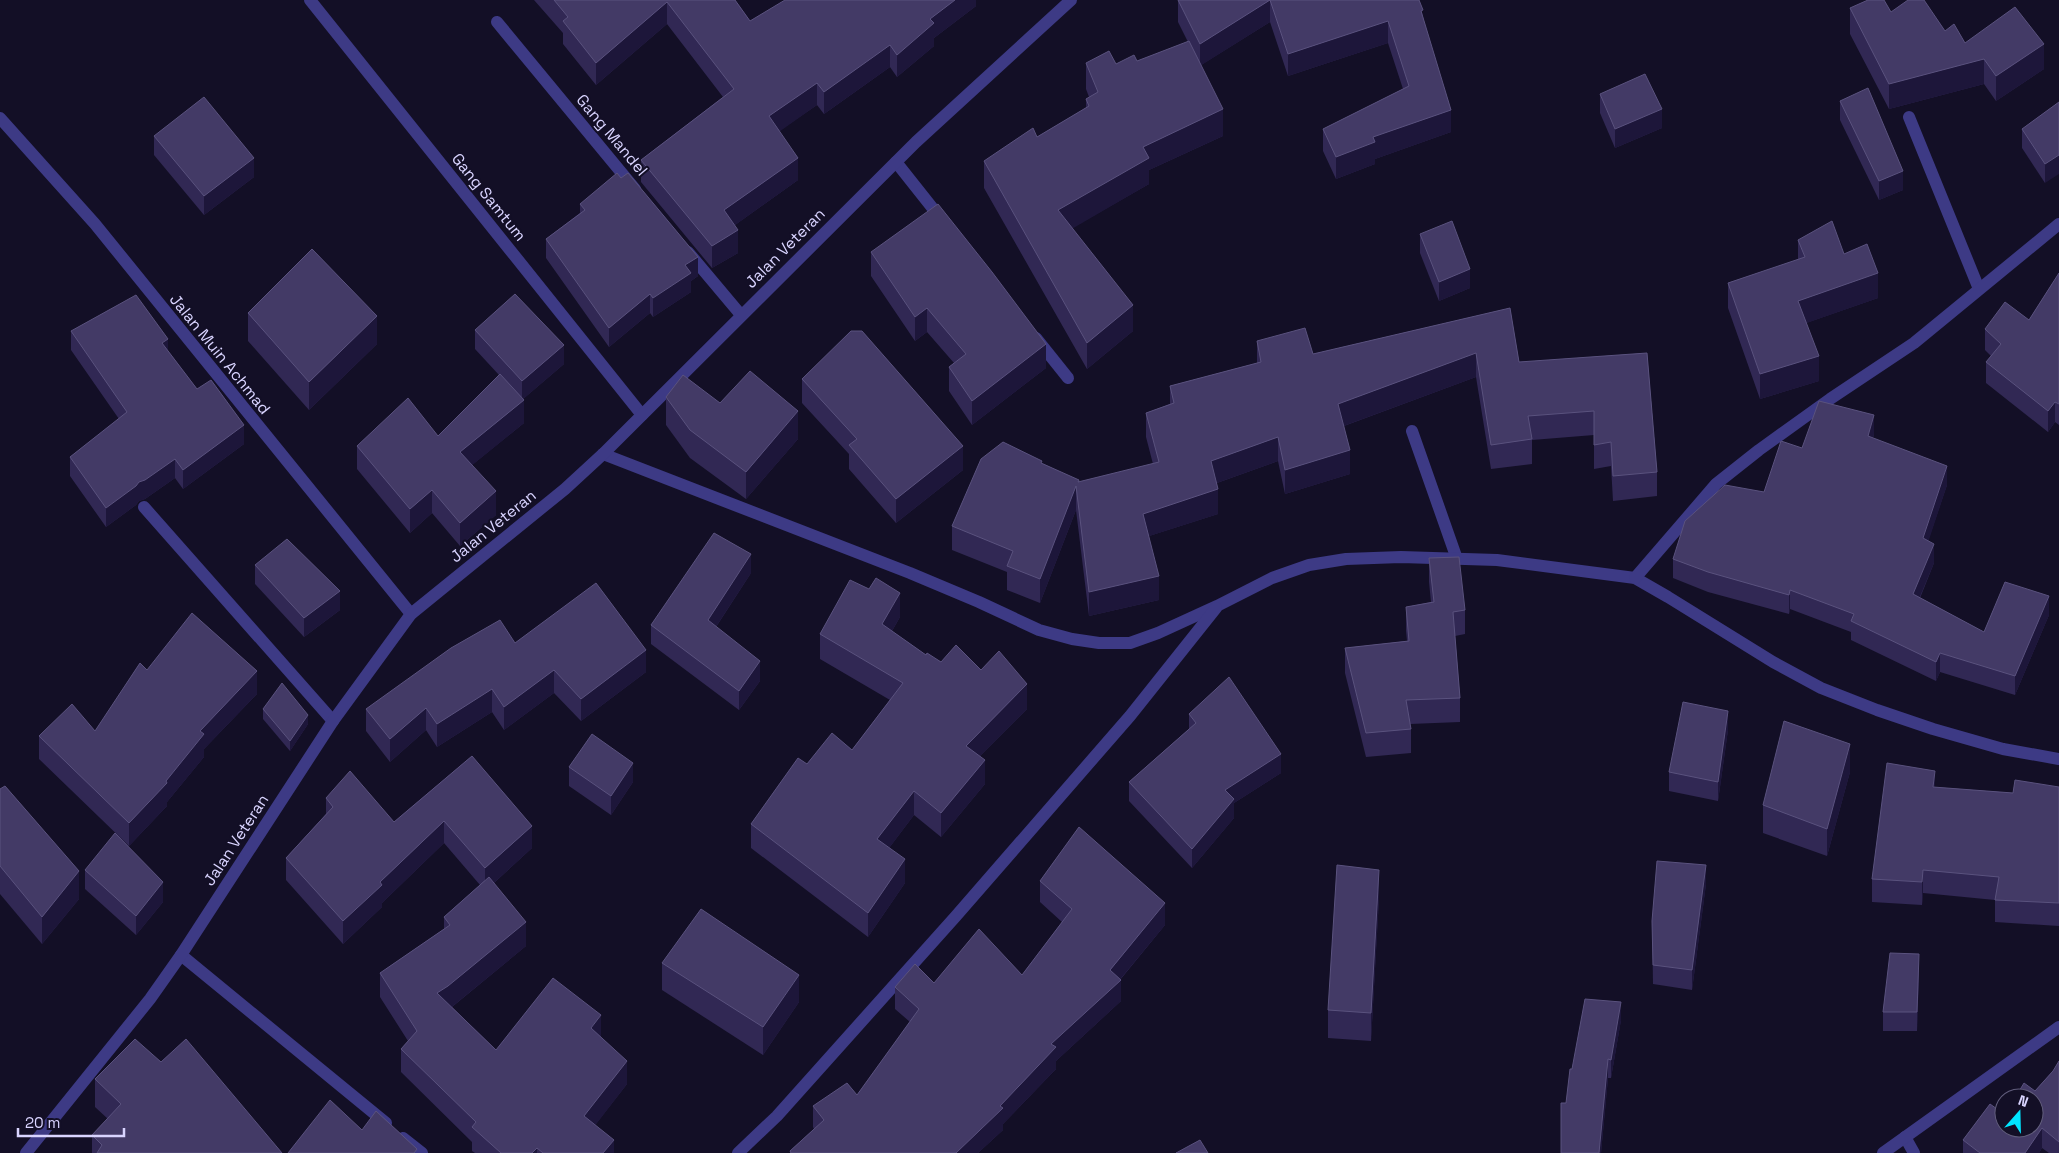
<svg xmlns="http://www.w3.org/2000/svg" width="2059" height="1153" font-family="'Space Grotesk',sans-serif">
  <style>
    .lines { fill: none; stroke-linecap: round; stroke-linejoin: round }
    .minor { stroke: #3d3a85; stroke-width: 12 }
    .wall { fill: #312854 }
    .shaded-wall { fill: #1d163a }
    .building { fill: #433a66; stroke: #5a527e }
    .labels { text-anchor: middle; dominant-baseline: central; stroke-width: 4; stroke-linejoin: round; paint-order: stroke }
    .street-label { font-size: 16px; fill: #d9d4ff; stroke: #130f26 }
  </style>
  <rect width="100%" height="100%" fill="#130f26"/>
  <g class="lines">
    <g class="minor">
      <polyline points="310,0 642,415"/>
      <polyline points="497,22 635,189"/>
      <polyline points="1909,117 1979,289"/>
      <polyline points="0,118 95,224 411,614"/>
      <polyline points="896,162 942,220"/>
      <polyline points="688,252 741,315"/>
      <polyline points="1036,338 1068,378"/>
      <polyline points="1412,431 1457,559"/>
      <polyline points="603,454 910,573 979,602 1039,630 1072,639 1099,643 1130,643 1158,633 1217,606 1272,578 1309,565 1346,559 1401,557 1497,560 1635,578 1668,597 1773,662 1821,688 1877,710 1933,729 2003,749 2059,759"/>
      <polyline points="144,507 333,721"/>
      <polyline points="1635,578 1716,484 1759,450 1830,399 1914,343 2059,224"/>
      <polyline points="181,955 386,1123"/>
      <polyline points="1905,1137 1914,1153"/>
      <polyline points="403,1138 422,1153"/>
      <polyline points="26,1153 150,999 181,955 333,721 411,614 565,489 603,454 916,142 1071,0"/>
      <polyline points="738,1153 777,1116 956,916 1130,716 1216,608"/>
      <polyline points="1883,1153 2059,1027"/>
    </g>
  </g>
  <g class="wall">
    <polygon points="534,0 735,0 750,21 976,0 976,6 934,38 934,46 897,77 890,67 824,114 817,105 779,131 798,180 735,225 738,253 712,268 641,182 641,160 723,97 667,24 596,85 563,44 563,33"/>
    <polygon points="1178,0 1419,0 1451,132 1375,159 1375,164 1336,179 1323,151 1323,129 1403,89 1388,43 1288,76 1270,22 1201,65 1223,136 1149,170 1149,184 1072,228 1133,331 1087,369 984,188 984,161 1037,137 1086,108 1086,99 1089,97 1086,89 1086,63 1116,64 1137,61 1188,42 1178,22"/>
    <polygon points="1850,8 1891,12 1945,31 1965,43 2044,69 1996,101 1984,84 1889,109 1850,34"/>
    <polygon points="1600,94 1662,128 1615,148 1600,113"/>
    <polygon points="1840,101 1903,190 1879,200 1840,120"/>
    <polygon points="2059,102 2045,183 2022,148 2022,129"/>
    <polygon points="154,136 254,177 204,215 154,155"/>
    <polygon points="580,204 698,276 691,281 691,292 653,317 650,313 609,347 546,258 546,239 580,213"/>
    <polygon points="1420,234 1470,288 1439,301 1420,253"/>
    <polygon points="1798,240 1844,254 1878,298 1806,323 1819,381 1760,399 1728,308 1728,283 1798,260"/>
    <polygon points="871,252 1046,368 972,425 949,391 949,367 954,363 927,332 915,341 871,276"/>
    <polygon points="2059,273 2059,425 2055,422 2048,432 1986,383 1986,362 1991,356 1985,350 1985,329 2029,320"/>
    <polygon points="1510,308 1519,362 1647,353 1657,472 1657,496 1613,501 1611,466 1594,469 1594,435 1532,440 1532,464 1491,469 1476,377 1344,426 1350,474 1285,494 1278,461 1217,483 1218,514 1149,536 1159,600 1089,616 1076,510 1040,603 1007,590 1007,572 952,550 952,526 1042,463 1079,482 1153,464 1146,437 1146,413 1170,404 1170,386 1257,363 1257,341 1313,354"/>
    <polygon points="248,313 377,344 309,410 248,341"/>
    <polygon points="475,330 564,364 523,399 524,423 472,465 496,515 460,546 432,513 410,533 357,469 357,446 438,436 499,375 475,349"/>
    <polygon points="71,331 168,351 197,389 244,444 183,489 175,478 145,499 139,501 136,505 106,527 70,476 70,457 119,419 71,350"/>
    <polygon points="802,379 963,470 896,523 849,469 849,454 802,403"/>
    <polygon points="666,397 720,403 798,439 746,499 690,458 666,425"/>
    <polygon points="1874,434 1873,438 1947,485 1928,541 1934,563 1920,598 1984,632 2049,615 2015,695 1940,672 1936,681 1851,640 1851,632 1790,609 1789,614 1708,592 1673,578 1673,559 1764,492 1802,448"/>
    <polygon points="1429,558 1465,610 1465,634 1455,636 1460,698 1460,722 1410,724 1411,729 1411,753 1366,757 1345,673 1345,648 1407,641 1406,631 1406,607 1431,602 1429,582"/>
    <polygon points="255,565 340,610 304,637 255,584"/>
    <polygon points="751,573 716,627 760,681 739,710 651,644 651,625"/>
    <polygon points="869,589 900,617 892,631 926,655 941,662 981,670 1027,709 980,756 985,784 941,837 914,815 889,848 905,883 868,937 751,848 751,824 807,764 852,750 890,700 820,659 820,634"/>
    <polygon points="515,643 646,672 581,721 554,693 504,730 492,712 437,747 426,730 390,762 366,731 366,709"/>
    <polygon points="147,670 257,694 204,749 204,757 167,802 167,806 129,846 39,759 39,736 95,731"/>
    <polygon points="263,709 308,724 290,751 263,719"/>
    <polygon points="1189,714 1281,773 1234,803 1234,818 1192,868 1129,801 1129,782 1189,729"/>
    <polygon points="1728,730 1718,801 1669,791 1669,772"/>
    <polygon points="472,756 532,848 494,883 526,946 452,1007 496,1050 601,1038 627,1084 595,1125 614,1153 475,1153 472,1151 472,1142 401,1072 401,1049 408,1041 380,997 380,973 444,929 444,917 480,885 444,843 382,903 382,907 343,944 286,880 286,858 326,814 326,798 394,822"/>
    <polygon points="569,767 633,782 611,815 569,786"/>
    <polygon points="1850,772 1827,856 1763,833 1763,805"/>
    <polygon points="1935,787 2013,793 2059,787 2059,926 1995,922 1995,900 1923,893 1922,905 1872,902 1872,879"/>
    <polygon points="0,789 79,899 42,944 0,894"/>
    <polygon points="85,870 163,902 136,935 85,889"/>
    <polygon points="1040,881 1165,925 1120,980 1121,1001 1056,1061 1056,1069 1003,1124 1003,1130 978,1153 790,1153 790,1151 814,1129 813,1127 813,1106 857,1095 910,1022 895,1009 895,987 1022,975 1062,922 1040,902"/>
    <polygon points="1706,884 1692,990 1653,984 1652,921"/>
    <polygon points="1379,898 1371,1041 1328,1038 1328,1010"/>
    <polygon points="662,963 799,1002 763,1055 662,990"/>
    <polygon points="1919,973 1917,1031 1883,1031 1883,1012"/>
    <polygon points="1621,1020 1611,1078 1608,1078 1601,1153 1561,1153 1566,1103"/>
    <polygon points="2059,1061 2059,1153 2049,1153 2042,1148 2039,1153 1963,1153 1963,1140 2004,1128 2035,1091 2053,1071"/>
    <polygon points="161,1062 282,1153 92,1153 92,1135 108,1119 95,1107 95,1079"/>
  </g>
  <g class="shaded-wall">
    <polygon points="955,0 976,0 976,6 934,38 934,46 897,77 897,55 930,19"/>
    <polygon points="1270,0 1270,22 1200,66 1200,44"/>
    <polygon points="667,2 667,24 596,85 596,63"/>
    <polygon points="1388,21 1388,43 1288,76 1288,54"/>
    <polygon points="2044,44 2044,69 1996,101 1996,76"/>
    <polygon points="890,45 890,67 824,114 824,92"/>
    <polygon points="1984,59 1984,84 1889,109 1889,84"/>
    <polygon points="817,83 817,105 769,139 769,116"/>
    <polygon points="1223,109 1223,136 1149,170 1149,184 1058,237 1058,210 1143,147"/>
    <polygon points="1662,109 1662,128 1615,148 1615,129"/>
    <polygon points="1451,110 1451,132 1375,159 1375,164 1336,179 1336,157 1373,137"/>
    <polygon points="2059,155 2059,174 2045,183 2045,164"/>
    <polygon points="254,158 254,177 204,215 204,196"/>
    <polygon points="798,158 798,180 724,233 724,210"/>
    <polygon points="1903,171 1903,190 1879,200 1879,181"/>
    <polygon points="738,230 738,253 712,268 712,246"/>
    <polygon points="698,257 698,276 691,281 691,292 653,317 653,298 685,265"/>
    <polygon points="1470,269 1470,288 1439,301 1439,282"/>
    <polygon points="1878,273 1878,298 1798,326 1798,301"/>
    <polygon points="650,294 650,313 609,347 609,328"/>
    <polygon points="1133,305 1133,331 1087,369 1087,343"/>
    <polygon points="927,308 927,332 915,341 915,317"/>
    <polygon points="377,316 377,344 309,410 309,382"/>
    <polygon points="168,339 168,358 162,343"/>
    <polygon points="1046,344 1046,368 972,425 972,401"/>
    <polygon points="564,345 564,364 522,400 522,381"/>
    <polygon points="1476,353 1476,377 1338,428 1338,404"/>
    <polygon points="1819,356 1819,381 1760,399 1760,374"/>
    <polygon points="524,400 524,423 460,475 460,452"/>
    <polygon points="2055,402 2055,422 2048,432 2048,411"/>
    <polygon points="798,411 798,439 746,499 746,472"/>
    <polygon points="1874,415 1874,434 1868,455 1868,436"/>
    <polygon points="244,425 244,444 183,489 183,470"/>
    <polygon points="1278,437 1278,461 1211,485 1211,461"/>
    <polygon points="963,446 963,470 896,523 896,499"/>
    <polygon points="1350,450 1350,474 1285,494 1285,470"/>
    <polygon points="175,459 175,478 145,499 139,501 136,505 106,527 106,508 139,482"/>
    <polygon points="1947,466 1947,485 1923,558 1923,538"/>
    <polygon points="1076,486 1076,510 1040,603 1040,579"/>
    <polygon points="1218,489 1218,514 1143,538 1143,514"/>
    <polygon points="432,490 432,513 410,533 410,509"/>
    <polygon points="496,491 496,515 460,546 460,523"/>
    <polygon points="1934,544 1934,563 1913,613 1913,594"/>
    <polygon points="751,554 751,573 708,639 708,620"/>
    <polygon points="1159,576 1159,600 1089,616 1089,592"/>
    <polygon points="1790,590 1790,609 1789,614 1789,595"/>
    <polygon points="340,591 340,610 304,637 304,618"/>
    <polygon points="900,593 900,617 882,648 882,624"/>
    <polygon points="2049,596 2049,615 2015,695 2015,676"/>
    <polygon points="646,650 646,672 581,721 581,699"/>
    <polygon points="1940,653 1940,672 1936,681 1936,662"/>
    <polygon points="760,661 760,681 739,710 739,691"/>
    <polygon points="554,670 554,693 504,730 504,707"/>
    <polygon points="257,671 257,694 204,749 204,757 167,802 167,806 129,846 129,823 166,781 200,731"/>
    <polygon points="1027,684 1027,709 966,770 966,746"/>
    <polygon points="492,689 492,712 437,747 437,724"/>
    <polygon points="426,708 426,730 390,762 390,739"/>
    <polygon points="1728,711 1728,730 1718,801 1718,782"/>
    <polygon points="308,715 308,724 290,751 290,741"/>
    <polygon points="1850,744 1850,772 1827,856 1827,829"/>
    <polygon points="1281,754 1281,773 1234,803 1234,818 1192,868 1192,849 1225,790"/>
    <polygon points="985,760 985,784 941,837 941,813"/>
    <polygon points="633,763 633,782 611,815 611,796"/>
    <polygon points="1935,771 1935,794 1933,787"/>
    <polygon points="914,791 914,815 877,864 877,839"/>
    <polygon points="444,821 444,843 382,903 382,907 343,944 343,921 380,882"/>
    <polygon points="532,826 532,848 485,891 485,868"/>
    <polygon points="905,859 905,883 868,937 868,913"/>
    <polygon points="1706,865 1706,884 1692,990 1692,970"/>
    <polygon points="1379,870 1379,898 1371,1041 1371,1013"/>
    <polygon points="1923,870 1923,893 1922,905 1922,882"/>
    <polygon points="79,871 79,899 42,944 42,917"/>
    <polygon points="163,882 163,902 136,935 136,916"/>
    <polygon points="1165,903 1165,925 1117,983 1121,980 1121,1001 1056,1061 1056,1069 1003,1124 1003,1130 978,1153 956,1153 1000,1106"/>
    <polygon points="526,922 526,946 448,1010 437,993"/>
    <polygon points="1919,954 1919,973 1917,1031 1917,1012"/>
    <polygon points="799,975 799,1002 763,1055 763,1027"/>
    <polygon points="1621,1002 1621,1020 1611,1078 1611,1060"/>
    <polygon points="601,1015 601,1039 591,1028"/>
    <polygon points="1608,1059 1608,1078 1601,1153 1599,1153"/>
    <polygon points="627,1061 627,1084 584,1140 584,1116"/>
    <polygon points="2042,1128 2042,1148 2039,1153 2025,1153"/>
    <polygon points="614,1140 614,1153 603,1153"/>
    <polygon points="537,1148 537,1153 532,1153"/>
  </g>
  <g class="building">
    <polygon points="554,0 735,0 750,21 785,0 955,0 930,19 934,23 897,55 890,45 824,92 817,83 769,116 798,158 724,210 738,230 712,246 641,160 734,89 667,2 596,63 563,21 568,17"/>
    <polygon points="1178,0 1419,0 1423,10 1421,11 1451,110 1373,137 1375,142 1336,157 1323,129 1409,86 1388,21 1288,54 1270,0 1200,44"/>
    <polygon points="1868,0 1884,0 1891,12 1908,0 1924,0 1945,31 1954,24 1965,43 2015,7 2044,44 1996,76 1984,59 1889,84 1850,8"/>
    <polygon points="1189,41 1223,109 1143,147 1149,158 1058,210 1133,305 1087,343 984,161 1033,128 1037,137 1089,106 1086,99 1098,92 1086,63 1109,51 1116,64 1134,55 1137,61"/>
    <polygon points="1645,74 1662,109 1615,129 1600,94"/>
    <polygon points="1868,88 1903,171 1879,181 1840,101"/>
    <polygon points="204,97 254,158 204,196 154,136"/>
    <polygon points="2059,102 2059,155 2045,164 2022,129"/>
    <polygon points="617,173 621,178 628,173 698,257 685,265 691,273 653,298 650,294 609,328 546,239 585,210 580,204"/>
    <polygon points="938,204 992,272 1046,344 972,401 949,367 966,354 927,308 915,317 871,252"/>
    <polygon points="1452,221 1470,269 1439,282 1420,234"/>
    <polygon points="1832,221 1844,254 1867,244 1878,273 1798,301 1819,356 1760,374 1728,283 1805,257 1798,240"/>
    <polygon points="312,249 377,316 309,382 248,313"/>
    <polygon points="2059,273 2059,404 2055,402 2048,411 1986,362 2001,344 1985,329 2005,302 2029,320"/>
    <polygon points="515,294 564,345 522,381 475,330"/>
    <polygon points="136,295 168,339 162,343 197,389 211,380 244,425 183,470 175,459 145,480 139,482 136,486 106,508 70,457 127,412 71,331"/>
    <polygon points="1510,308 1519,362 1647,353 1657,472 1613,476 1611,442 1594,445 1594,411 1528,416 1532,439 1491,445 1476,353 1338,404 1350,450 1285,470 1278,437 1211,461 1218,489 1143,514 1159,576 1089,592 1076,486 1040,579 1007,566 1013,551 952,526 981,459 1003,442 1042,461 1041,463 1079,480 1078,482 1159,462 1146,413 1174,403 1170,386 1261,362 1257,341 1305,328 1313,354"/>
    <polygon points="851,331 862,331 963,446 896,499 849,445 857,439 802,379"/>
    <polygon points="750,371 798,411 746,472 690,430 666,397 683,375 720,403"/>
    <polygon points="500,374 524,400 460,452 496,491 460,523 432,490 410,509 357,446 408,398 438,436"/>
    <polygon points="1819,401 1874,415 1868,436 1947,466 1923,538 1934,544 1913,594 1984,632 2005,582 2049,596 2015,676 1940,653 1936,662 1851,621 1854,614 1790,590 1789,595 1708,572 1673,559 1685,521 1725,485 1764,492 1781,441 1802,448"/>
    <polygon points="714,533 751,554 708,620 760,661 739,691 651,625"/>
    <polygon points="287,539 340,591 304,618 255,565"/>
    <polygon points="1459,557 1465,610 1453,612 1460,698 1406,700 1411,729 1366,733 1345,648 1409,641 1406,607 1434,602 1429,558"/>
    <polygon points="876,578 900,593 882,624 926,655 927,653 941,662 956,645 981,670 999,651 1027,684 966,746 985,760 941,813 914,791 877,839 905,859 868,913 751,824 798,758 807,764 832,733 852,750 903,683 820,634 850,580 869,589"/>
    <polygon points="596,583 646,650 581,699 554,670 504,707 492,689 437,724 426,708 390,739 366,709 451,648 500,620 515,643"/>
    <polygon points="192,613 257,671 200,731 204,734 166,781 167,783 129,823 39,736 72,704 95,731 140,663 147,670"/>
    <polygon points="1229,677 1281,754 1225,790 1234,799 1192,849 1129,782 1196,723 1189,714"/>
    <polygon points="282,683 308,715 290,741 263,709"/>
    <polygon points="1683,702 1728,711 1718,782 1669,772"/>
    <polygon points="1784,721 1850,744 1827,829 1763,805"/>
    <polygon points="592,734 633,763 611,796 569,767"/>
    <polygon points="472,756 532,826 485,868 444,821 380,882 382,885 343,921 286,858 333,807 326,798 350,771 394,822"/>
    <polygon points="1887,763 1935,771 1933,787 2013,793 2015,780 2059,787 2059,903 1995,900 1999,877 1923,870 1922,882 1872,879"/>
    <polygon points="5,786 79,871 42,917 0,866 0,789"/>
    <polygon points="1079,827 1165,903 1110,970 1121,980 1051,1044 1056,1047 1000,1106 1003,1108 956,1153 791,1153 790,1151 824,1120 813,1106 847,1083 857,1095 919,1009 895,987 915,964 934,983 979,929 1022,975 1072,909 1040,881"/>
    <polygon points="115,833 163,882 136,916 85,870"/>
    <polygon points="1657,861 1706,865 1692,970 1653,965 1652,921"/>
    <polygon points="1337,865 1379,870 1371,1013 1328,1010"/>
    <polygon points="489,877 526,922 448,986 437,993 496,1050 553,978 601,1015 591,1028 627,1061 584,1116 614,1140 603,1153 543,1153 537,1148 532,1153 501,1153 472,1127 476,1122 401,1049 417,1031 380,973 450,925 444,917"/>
    <polygon points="701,909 799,975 763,1027 662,963"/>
    <polygon points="1890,953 1919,954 1917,1012 1883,1012"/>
    <polygon points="1585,999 1621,1002 1611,1060 1608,1059 1599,1153 1561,1153 1561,1103 1566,1103 1570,1069 1572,1069"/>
    <polygon points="135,1039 161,1062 186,1039 282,1153 97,1153 102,1145 92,1135 121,1104 95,1079"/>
    <polygon points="2059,1061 2059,1142 2042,1128 2025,1153 1980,1153 1963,1140 1990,1104 2004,1114 2004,1128 2034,1128 2034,1098 2015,1098 2024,1083 2035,1091 2053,1071"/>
    <polygon points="330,1100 362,1130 376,1111 417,1149 414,1153 288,1153"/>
    <polygon points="1200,1140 1208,1153 1176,1153"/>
  </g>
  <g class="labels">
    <g class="street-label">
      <text transform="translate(612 135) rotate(50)">Gang Mandel</text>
      <text transform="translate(489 197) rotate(51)">Gang Samtum</text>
      <text transform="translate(785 248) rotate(-45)">Jalan Veteran</text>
      <text transform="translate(220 354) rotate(51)">Jalan Muin Achmad</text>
      <text transform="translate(493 526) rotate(-39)">Jalan Veteran</text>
      <text transform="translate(236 840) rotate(-57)">Jalan Veteran</text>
    </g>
  </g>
  <g transform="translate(2019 1113) rotate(20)"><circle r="24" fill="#130f26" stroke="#625e7d"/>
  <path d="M0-4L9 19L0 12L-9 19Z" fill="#00e5ff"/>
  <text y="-8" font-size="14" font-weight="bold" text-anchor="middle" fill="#d9d4ff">N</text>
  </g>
  <path d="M18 1128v8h106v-8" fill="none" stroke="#d9d4ff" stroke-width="2.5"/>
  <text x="25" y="1128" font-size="15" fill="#d9d4ff" stroke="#130f26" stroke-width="4" paint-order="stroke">20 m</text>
</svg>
